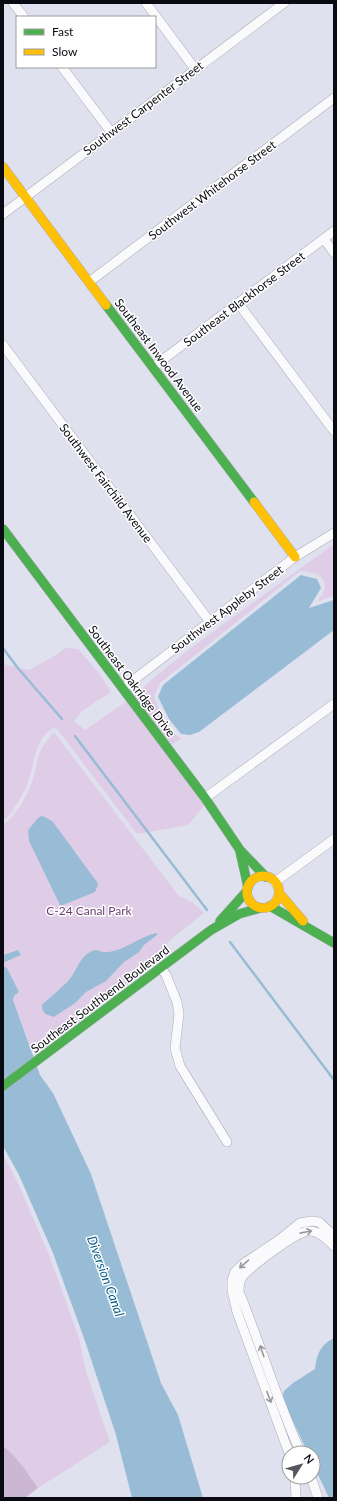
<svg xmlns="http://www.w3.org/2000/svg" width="337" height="1501" font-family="Lato,sans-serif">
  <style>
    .green { fill: #dfcce6 }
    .forest { fill: #cbb7d2 }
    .water { fill: #99bcd6 }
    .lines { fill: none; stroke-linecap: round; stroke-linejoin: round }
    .stream { stroke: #99bcd6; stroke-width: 2.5 }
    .street-casing { stroke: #abacb6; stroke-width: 10 }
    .fast-casing { stroke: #abacb6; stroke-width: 10 }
    .slow-casing { stroke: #abacb6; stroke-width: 10 }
    .street { stroke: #fafafc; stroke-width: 9 }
    .fast { stroke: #4caf50; stroke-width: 9 }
    .slow { stroke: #ffc107; stroke-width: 9 }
    .oneway { stroke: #9a9a9e }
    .labels { text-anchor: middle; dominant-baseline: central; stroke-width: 3; stroke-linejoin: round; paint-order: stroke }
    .street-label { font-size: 12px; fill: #0a0a12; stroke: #fff }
    .park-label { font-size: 12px; fill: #714074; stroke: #fff }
    .water-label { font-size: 13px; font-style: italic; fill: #045d87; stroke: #fff }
  </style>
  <rect width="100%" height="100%" fill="#e0e1ee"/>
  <g class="green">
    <path d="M 334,544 L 334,596 L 318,601 C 320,597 325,592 325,587 C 326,574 309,571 300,571 L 160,683 L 154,696 L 155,699 C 159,710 170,736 182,738 L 171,745 L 134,696 L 157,675 L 199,642 Z"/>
    <path d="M 65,648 L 78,649 L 98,672 L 111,692 L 82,711 L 74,721 L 85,730 L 127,701 L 200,798 L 204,806 L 188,825 L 137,834 L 57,729 L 54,728 C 36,735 34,766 28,782 C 24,792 18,803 12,811 C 9,815 7,818 3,820 L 3,661 L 6,665 L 29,670 L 53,657 Z"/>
    <path d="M 54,732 L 178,895 L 193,903 L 204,913 L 170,940 L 156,959 L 134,978 L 46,1047 L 44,1045 L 32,1051 L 13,1000 L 14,996 L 19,992 L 7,968 L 3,966 L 3,963 L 5,962 L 21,955 L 18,950 L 3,955 L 3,824 C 15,819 28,794 32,782 C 36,772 36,761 40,752 C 44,744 48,738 54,732 Z"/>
    <polygon points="3,1155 16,1179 49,1255 79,1338 86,1372 110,1442 38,1488 30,1475 4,1447 3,1442"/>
  </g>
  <path class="forest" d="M 3,1446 C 17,1457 28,1473 38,1488 L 25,1498 L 3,1498 Z"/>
  <g class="water">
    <polygon points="301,575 317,579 321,588 309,608 334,600 334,630 199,732 190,735 181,734 169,719 158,697 163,685"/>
    <polygon points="42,816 45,817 53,822 97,882 98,885 95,892 63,905 60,905 29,841 28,830 38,818"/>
    <path d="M 157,933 L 157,935 L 144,945 L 139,952 L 124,962 L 106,981 L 86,992 L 75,1003 L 54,1017 C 47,1015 42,1014 42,1005 C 49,998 67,984 72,976 C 78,967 83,951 97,950 C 115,959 138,936 157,933 Z"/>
    <polygon points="18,950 21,955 3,963 3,955"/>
    <polygon points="3,966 7,968 19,992 14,996 13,1000 40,1075 53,1093 91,1174 161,1383 178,1415 203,1498 132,1498 116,1435 85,1341 53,1253 19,1175 3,1146"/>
    <path d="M 334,1338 L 334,1498 L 329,1498 L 313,1464 L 313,1453 L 308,1453 L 282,1398 L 284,1391 L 293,1383 L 315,1369 C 317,1354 320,1345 334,1338 Z"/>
  </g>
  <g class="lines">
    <g class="stream">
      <polyline points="3,648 17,667 62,719"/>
      <polyline points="75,736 207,910"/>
      <polyline points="230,942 334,1080"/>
    </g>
    <g class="street-casing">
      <g id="street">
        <polyline points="13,3 24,17"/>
        <polyline points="146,3 195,69"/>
        <polyline points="62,67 111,132"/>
        <polyline points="3,214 284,3"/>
        <polyline points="324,239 334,253"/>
        <polyline points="89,282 334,98"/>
        <polyline points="238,303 334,431"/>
        <polyline points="3,345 210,622"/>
        <polyline points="153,367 334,231"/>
        <polyline points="123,688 295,557 334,533"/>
        <polyline points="205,798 334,704"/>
        <polyline points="275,882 334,839"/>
        <polyline points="161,968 166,975 177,1002 179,1014 175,1048 180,1066 227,1142"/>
        <polyline points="289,1453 237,1312 232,1290 232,1280 235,1272 243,1264 279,1240 300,1223 312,1221 319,1222 334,1236"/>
        <path d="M 301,1453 C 277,1401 261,1345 239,1292 C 239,1287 239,1282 242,1277 C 250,1267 296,1232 308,1231 C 318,1230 327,1239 334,1246"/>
        <polyline points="295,1477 296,1498"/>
        <polyline points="311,1477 318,1498"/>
      </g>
    </g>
    <g class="fast-casing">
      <g id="fast">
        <polyline points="106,305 254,502"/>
        <polyline points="3,529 205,798 240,850 266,877"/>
        <polyline points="240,851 248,887"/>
        <polyline points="270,906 334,943"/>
        <polyline points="220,921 247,891"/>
        <polyline points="3,1086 211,930 239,914 260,908"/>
      </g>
    </g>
    <g class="slow-casing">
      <g id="slow">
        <polyline points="3,167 106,305"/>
        <polyline points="254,502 295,557"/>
        <circle cx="263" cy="892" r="16"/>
        <polyline points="279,893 303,921"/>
      </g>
    </g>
    <use href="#street" class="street"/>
    <use href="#fast" class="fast"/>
    <use href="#slow" class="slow"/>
  </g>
  <defs><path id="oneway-shaft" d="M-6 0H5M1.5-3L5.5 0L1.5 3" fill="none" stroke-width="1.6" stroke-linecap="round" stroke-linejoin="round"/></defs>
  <g class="oneway">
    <use href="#oneway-shaft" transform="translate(306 1232) rotate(-11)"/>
    <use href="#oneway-shaft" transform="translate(244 1264) rotate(139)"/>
    <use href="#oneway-shaft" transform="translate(262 1351) rotate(-108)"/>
    <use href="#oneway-shaft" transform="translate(269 1397) rotate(69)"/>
  </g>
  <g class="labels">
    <g class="street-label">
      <text transform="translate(143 108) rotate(-37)">Southwest Carpenter Street</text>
      <text transform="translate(212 190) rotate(-37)">Southwest Whitehorse Street</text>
      <text transform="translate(244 299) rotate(-37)">Southeast Blackhorse Street</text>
      <text transform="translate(159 355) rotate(53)">Southeast Inwood Avenue</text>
      <text transform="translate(106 483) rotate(53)">Southwest Fairchild Avenue</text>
      <text transform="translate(227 609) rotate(-37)">Southwest Appleby Street</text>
      <text transform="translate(132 681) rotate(53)">Southeast Oakridge Drive</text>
      <text transform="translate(100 999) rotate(-37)">Southeast Southbend Boulevard</text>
    </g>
    <g class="park-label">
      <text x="89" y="910">C-24 Canal Park</text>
    </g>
    <g class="water-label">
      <text transform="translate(106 1276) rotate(70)">Diversion Canal</text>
    </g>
  </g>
  <rect width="337" height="1501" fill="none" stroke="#0a0a12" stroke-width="8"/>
  <rect x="16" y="16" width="140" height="52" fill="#ffffff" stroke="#9d9da0"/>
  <rect x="24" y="29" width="20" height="6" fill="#4caf50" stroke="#9d9da0"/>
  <text x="52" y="36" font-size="12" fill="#0a0a12">Fast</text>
  <rect x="24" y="49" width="20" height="6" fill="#ffc107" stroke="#9d9da0"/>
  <text x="52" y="56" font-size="12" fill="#0a0a12">Slow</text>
  <g transform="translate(301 1465) rotate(53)"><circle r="19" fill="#ffffff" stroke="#9d9da0"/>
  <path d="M0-3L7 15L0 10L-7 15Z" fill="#55555f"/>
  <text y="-6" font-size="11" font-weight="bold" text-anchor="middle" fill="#0a0a12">N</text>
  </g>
</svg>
